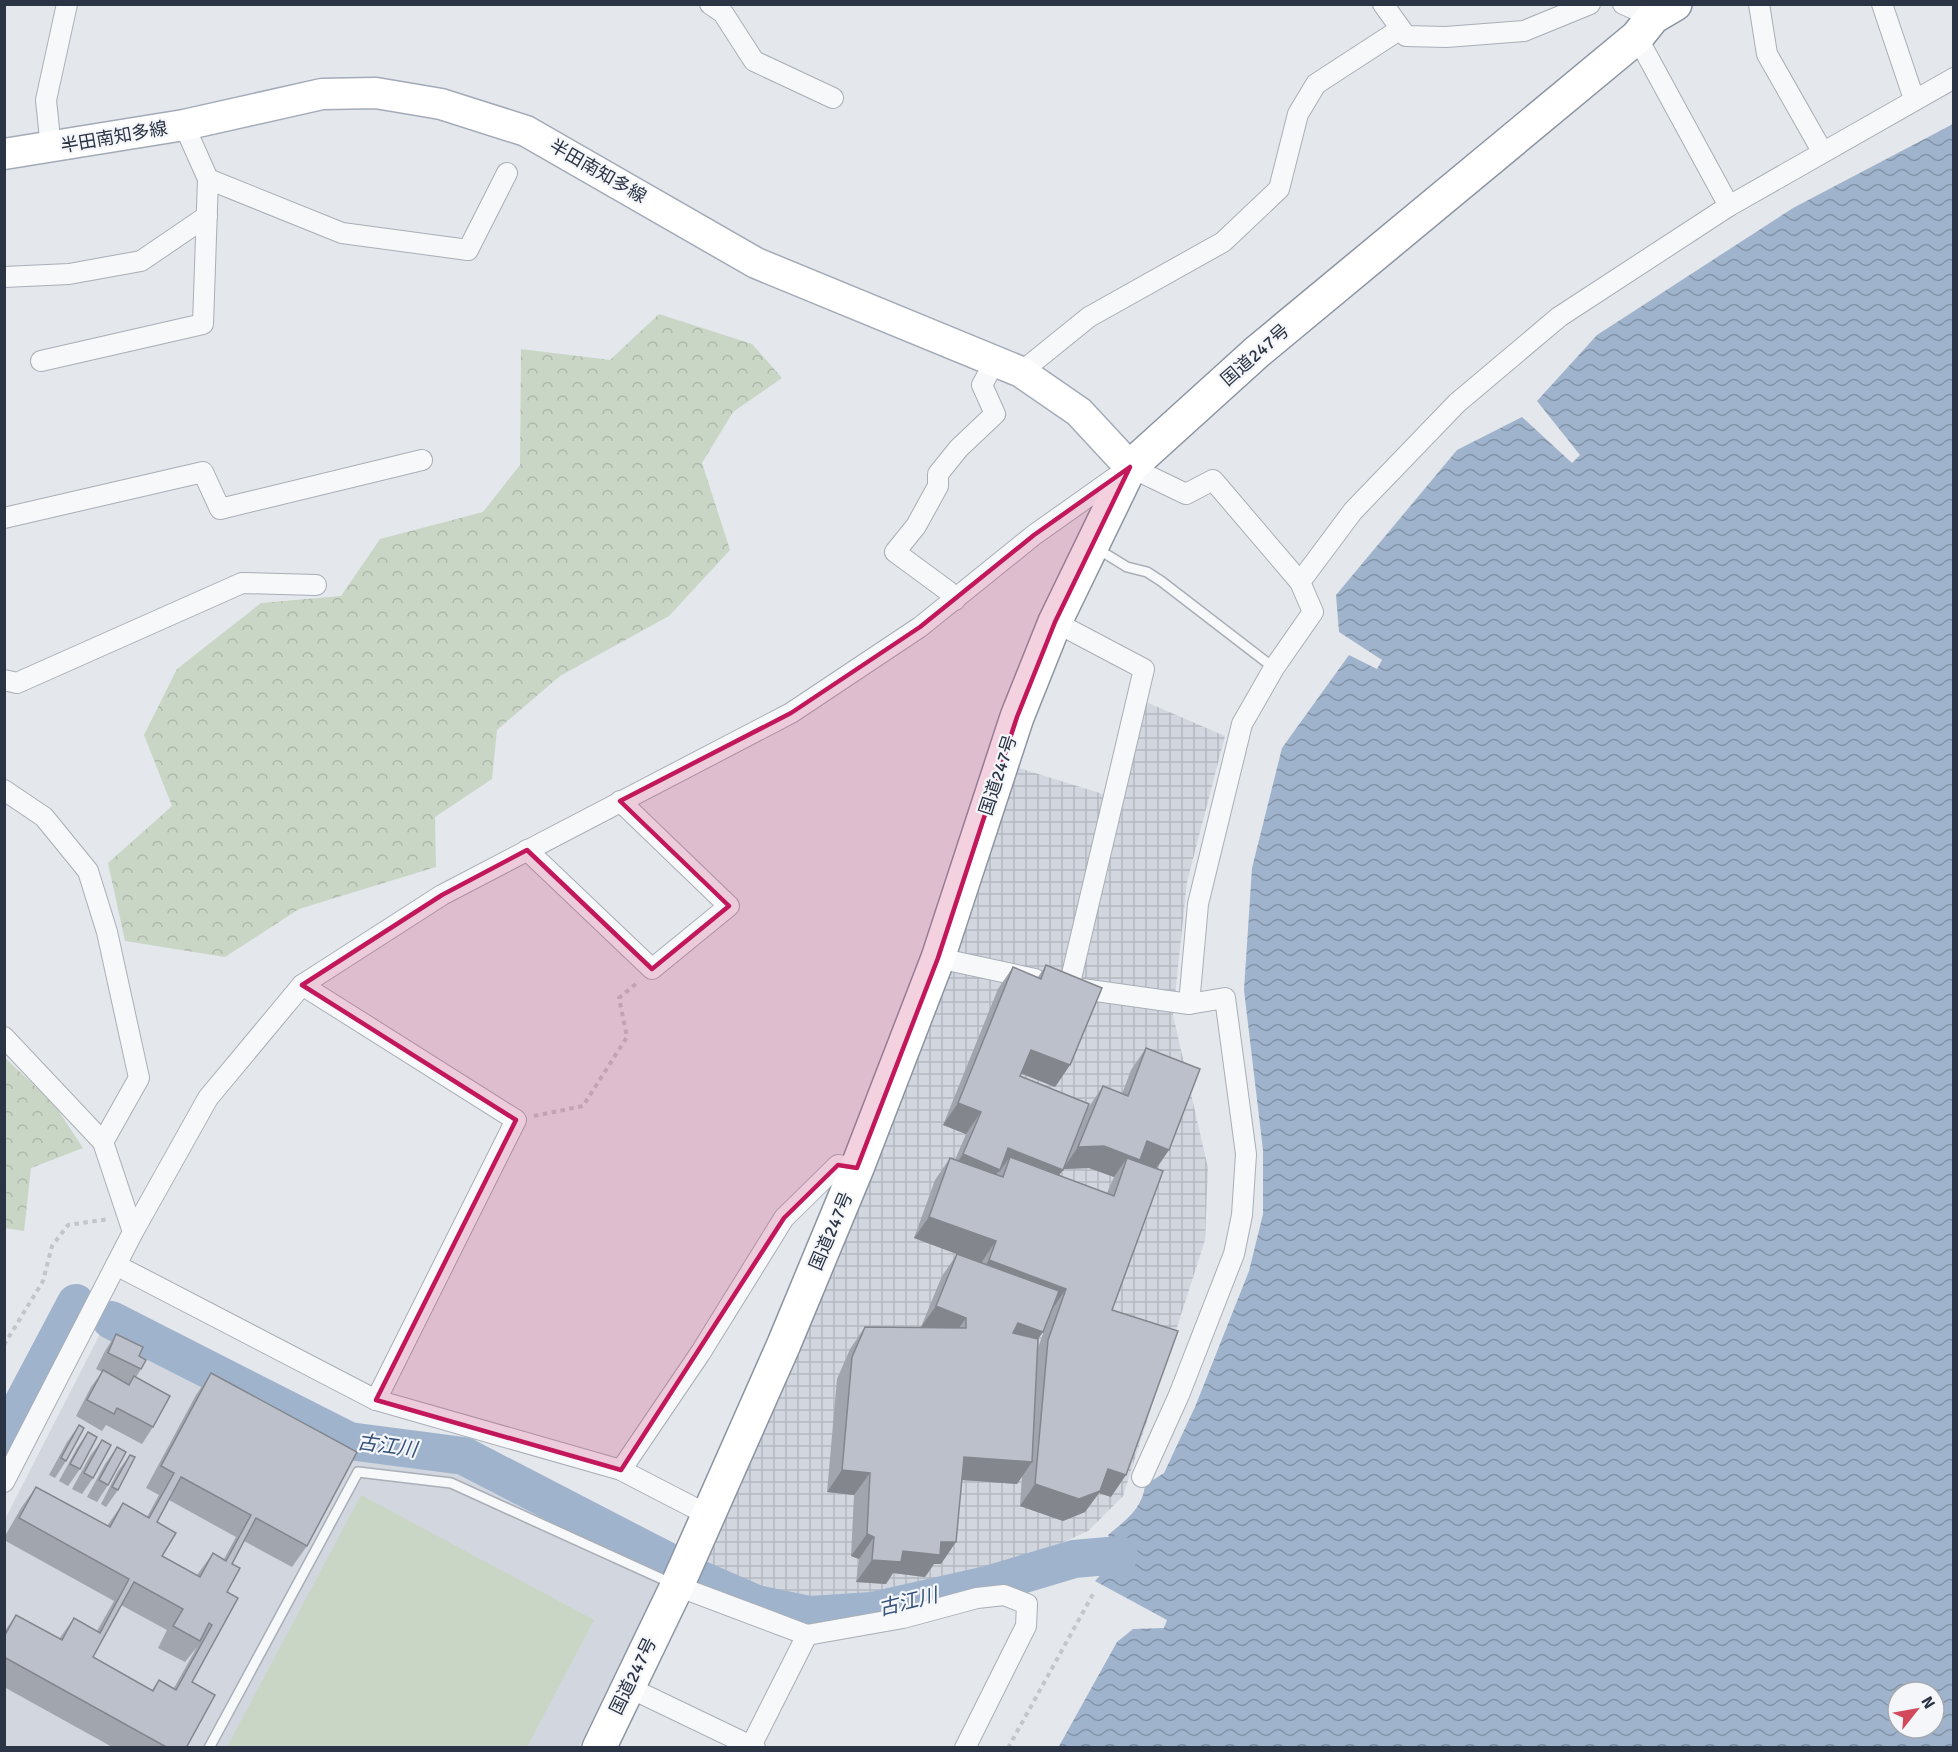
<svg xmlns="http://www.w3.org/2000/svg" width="1958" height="1752" font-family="Signika,'Noto Sans JP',sans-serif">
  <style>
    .built { fill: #d2d6de }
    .industrial { fill: url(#industrial-grid) }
    .forest { fill: url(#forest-crowns) }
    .garden { fill: #c9d6c5 }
    .water { fill: url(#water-waves); fill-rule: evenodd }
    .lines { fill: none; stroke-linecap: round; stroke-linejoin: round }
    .river { stroke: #9fb4cc; stroke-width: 38 }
    .lane-casing { stroke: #a9aeb7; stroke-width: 12 }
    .street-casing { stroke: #a9aeb7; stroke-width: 22 }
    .primary-casing { stroke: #a3abb8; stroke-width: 33 }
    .highway-casing { stroke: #8b94a3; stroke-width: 36 }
    .path { stroke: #c2c5cb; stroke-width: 4; stroke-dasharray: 4.5 4.5; stroke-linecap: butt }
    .lane { stroke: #f7f8fa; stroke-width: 9 }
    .street { stroke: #f7f8fa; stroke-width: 20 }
    .primary { stroke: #fff; stroke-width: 30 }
    .highway { stroke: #fff; stroke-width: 33 }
    .wall { fill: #a1a5ae; fill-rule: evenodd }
    .shaded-wall { fill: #83868d }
    .building { fill: #bbc0ca; stroke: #83868d; stroke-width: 1.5; fill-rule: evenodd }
    .marked { fill: #c2185b; fill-opacity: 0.2; stroke: #c2185b; stroke-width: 4.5; stroke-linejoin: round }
    .labels { text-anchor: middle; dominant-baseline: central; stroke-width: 4.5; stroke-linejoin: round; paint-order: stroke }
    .street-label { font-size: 18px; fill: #2b3445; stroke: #f4f6f9 }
    .water-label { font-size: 20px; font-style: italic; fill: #34527a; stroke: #f4f6f9 }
  </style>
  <defs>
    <pattern id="industrial-grid" width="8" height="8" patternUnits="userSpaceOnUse" patternTransform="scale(1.5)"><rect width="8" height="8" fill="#d2d6de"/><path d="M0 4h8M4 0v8" fill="none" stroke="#b4b8c0"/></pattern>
    <pattern id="forest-crowns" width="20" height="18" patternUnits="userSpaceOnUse" patternTransform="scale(1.5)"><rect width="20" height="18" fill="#c9d6c5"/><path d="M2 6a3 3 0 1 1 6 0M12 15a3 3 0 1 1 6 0" fill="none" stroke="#adb8ab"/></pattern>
    <pattern id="water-waves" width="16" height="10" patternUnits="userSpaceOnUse" patternTransform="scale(1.5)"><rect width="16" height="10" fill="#9fb4cc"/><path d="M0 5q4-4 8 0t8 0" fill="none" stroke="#8293a7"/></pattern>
  </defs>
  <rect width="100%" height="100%" fill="#e4e7ec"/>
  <polygon class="built" points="101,1332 350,1457 452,1470 667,1568 579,1747 5,1747 4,1521"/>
  <polygon class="industrial" points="1146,702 1225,736 1187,882 1173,1015 1208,1168 1205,1240 1123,1496 1088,1531 1022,1561 871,1601 815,1603 761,1594 705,1565 866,1171 1016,767 1122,800"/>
  <g class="forest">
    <polygon points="659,314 752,344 782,378 733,412 702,463 730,550 669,616 560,676 497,730 492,779 435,817 436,867 299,909 225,957 125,941 108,863 172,806 144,735 177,669 261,603 341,596 380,539 483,512 520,465 521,349 610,360"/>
    <polygon points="4,1057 54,1104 83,1148 31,1168 24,1231 5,1228"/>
  </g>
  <polygon class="garden" points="361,1495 594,1620 527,1747 227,1747"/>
  <path class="water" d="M 1953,124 L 1953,1747 L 1058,1748 L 1117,1642 L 1133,1629 L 1164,1628 L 1167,1620 L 1095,1581 L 1119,1555 L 1108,1535 C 1125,1521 1143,1508 1145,1485 L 1164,1473 L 1195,1407 L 1249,1271 L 1263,1214 L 1263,1150 L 1244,990 L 1252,868 L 1282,748 L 1349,655 L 1377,669 L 1382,660 L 1339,632 L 1336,595 L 1457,450 L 1522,417 L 1572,463 L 1580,455 L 1537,401 L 1597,335 L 1793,208 ZM 1898,1692 L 1934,1692 L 1934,1728 L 1898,1728 Z"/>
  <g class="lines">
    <g class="river">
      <polyline points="111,1320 349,1441 464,1456 667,1561"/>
      <polyline points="4,1439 76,1303"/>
      <polyline points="699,1579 756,1604 810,1615 872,1611 987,1585 1074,1559 1119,1555"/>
    </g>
    <g class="lane-casing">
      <g id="lane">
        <polyline points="1096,548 1127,567 1147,572 1161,581 1274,668"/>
        <polyline points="209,1748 358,1472 451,1483 671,1583"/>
      </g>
    </g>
    <g class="street-casing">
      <g id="street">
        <polyline points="710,4 723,13 754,61 833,98"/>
        <polyline points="1383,4 1406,36 1446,37 1524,31 1590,4"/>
        <polyline points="1623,4 1653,17"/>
        <polyline points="1759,4 1767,54 1822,151"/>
        <polyline points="1882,4 1914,99"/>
        <polyline points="1637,37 1729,206"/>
        <polyline points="51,148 46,100 67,4"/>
        <polyline points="208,179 342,233 468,250 507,173"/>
        <polyline points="4,277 69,274 141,261 207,216"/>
        <polyline points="41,361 203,324 208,179 184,125"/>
        <polyline points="1021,372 1089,317 1223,242 1279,189 1298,114 1316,84 1399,30"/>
        <polyline points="4,518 203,472 220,509 422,460"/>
        <polyline points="1300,582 1353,511 1457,403 1559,317 1729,206 1954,78"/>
        <polyline points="955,600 948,591 895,552 916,526 938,486 938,474 959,448 995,414 982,385 995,361"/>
        <polyline points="1055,622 1144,669 1069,987"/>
        <polyline points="4,680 17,683 242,583 316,585"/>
        <polyline points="4,790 44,817 88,871 107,932 139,1078 103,1142"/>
        <polyline points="527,850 652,969 729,906 620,801"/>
        <polyline points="938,958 1035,979"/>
        <polyline points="302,985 516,1120 376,1400"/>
        <polyline points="1075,988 1189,1004 1225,998 1246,1154 1242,1215 1234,1254 1179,1395 1142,1477"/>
        <polyline points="4,1037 103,1142 133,1232"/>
        <polyline points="116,1265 376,1400 621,1470 708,1515"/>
        <polyline points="621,1470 701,1352 784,1218 838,1165 857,1168"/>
        <polyline points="4,1482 133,1232 208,1098 302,985 442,895 791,713 920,627 1034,535 1130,467 1186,494 1213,480 1300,582 1313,612 1274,668 1242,724 1198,904 1189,1004"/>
        <polyline points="677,1586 807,1635 903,1618 977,1598 1004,1595 1027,1604 1026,1626 965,1748"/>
        <polyline points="628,1687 755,1748"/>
        <polyline points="750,1748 807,1635"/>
      </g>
    </g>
    <g class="primary-casing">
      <polyline id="primary" points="4,154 184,125 322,94 376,93 441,104 526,131 756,263 1021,372 1079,412 1130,467"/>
    </g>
    <g class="highway-casing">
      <polyline id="highway" points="599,1748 677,1586 784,1344 857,1168 938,958 1017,717 1055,622 1130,467 1257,352 1637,37 1653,17 1675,4"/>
    </g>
    <g class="path">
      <polyline points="534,1116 583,1106 627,1037 619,998 638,982"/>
      <polyline points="4,1345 43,1281 52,1246 68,1225 109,1219"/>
      <polyline points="1008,1748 1093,1594"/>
    </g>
    <use href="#lane" class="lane"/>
    <use href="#street" class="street"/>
    <use href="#primary" class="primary"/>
    <use href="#highway" class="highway"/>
  </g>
  <g class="wall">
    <path d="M 1046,965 L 1070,1065 L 1055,1087 L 1021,1074 L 1020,1076 L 1088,1108 L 1103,1086 L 1122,1094 L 1131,1070 L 1146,1048 L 1156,1168 L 1112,1310 L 1111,1497 L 1099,1493 L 1085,1512 L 1063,1521 L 1020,1506 L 1022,1476 L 1017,1484 L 962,1480 L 941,1564 L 934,1564 L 925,1577 L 893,1573 L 886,1584 L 856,1582 L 859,1559 L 851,1556 L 854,1495 L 827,1492 L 837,1379 L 850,1349 L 865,1327 L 921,1327 L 942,1276 L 957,1254 L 914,1238 L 935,1180 L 950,1158 L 955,1160 L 966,1134 L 943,1125 L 998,989 L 1013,967 L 1038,977 ZM 1089,1168 L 1114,1177 L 1107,1193 L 1059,1175 L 1063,1169 ZM 1046,1325 L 1038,1348 L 1038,1339 Z"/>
    <polygon points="116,1334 139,1356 141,1369 136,1377 153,1427 142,1444 106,1425 102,1431 76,1416 91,1387 102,1372 96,1369 105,1351"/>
    <path d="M 211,1373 L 307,1546 L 292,1567 L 244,1541 L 232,1564 L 227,1592 L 192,1682 L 186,1748 L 114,1748 L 4,1687 L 4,1632 L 16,1615 L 59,1639 L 74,1618 L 97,1631 L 114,1601 L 4,1540 L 4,1538 L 21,1508 L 36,1487 L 107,1526 L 123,1503 L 147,1517 L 159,1495 L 146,1488 L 196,1395 ZM 169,1500 L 236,1537 L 224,1559 L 213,1553 L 197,1575 L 162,1556 L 157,1522 ZM 121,1605 L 167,1630 L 158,1648 L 185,1662 L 197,1647 L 174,1688 L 159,1680 L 152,1690 L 93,1657 Z"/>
    <polygon points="79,1425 66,1461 55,1478 49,1475 67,1442"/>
    <polygon points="88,1432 80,1469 68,1486 59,1481 77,1448"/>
    <polygon points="102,1440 93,1478 82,1494 72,1489 90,1456"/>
    <polygon points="117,1447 108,1485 97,1502 87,1497 105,1464"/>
    <polygon points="130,1455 118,1490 106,1507 101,1504 118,1471"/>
  </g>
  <g class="shaded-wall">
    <polygon points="1031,1050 1070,1065 1055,1087 1016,1071"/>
    <polygon points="958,1103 981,1112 966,1134 943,1125"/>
    <polygon points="1147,1141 1169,1150 1154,1172 1127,1158 1114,1177 1089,1168 1063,1169 1078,1147"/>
    <polygon points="1008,1148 1063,1170 1047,1192 1010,1157 999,1172 998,1172 984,1191 948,1176 963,1154"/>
    <polygon points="929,1217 996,1241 981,1263 914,1238"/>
    <polygon points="989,1260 1066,1289 1051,1311 974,1282"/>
    <polygon points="936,1306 966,1318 951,1339 921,1327"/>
    <polygon points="1018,1323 1043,1332 1028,1353 1003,1344"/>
    <polygon points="964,1457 1032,1462 1017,1484 949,1479"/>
    <polygon points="1108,1469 1126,1475 1111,1497 1099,1493 1085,1512 1063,1521 1020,1506 1035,1484"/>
    <polygon points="842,1470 870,1473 854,1495 827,1492"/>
    <polygon points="867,1534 874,1537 859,1559 851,1556"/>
    <polygon points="941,1542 956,1542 941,1564 934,1564 925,1577 893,1573 886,1584 856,1582 872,1560 903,1551"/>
  </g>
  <g class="building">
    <polygon points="1046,965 1102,988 1070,1065 1031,1050 1020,1076 1089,1104 1063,1170 1008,1148 1000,1170 963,1154 981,1112 958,1103 1013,967 1041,979"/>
    <polygon points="1146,1048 1200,1069 1169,1150 1147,1141 1140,1160 1104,1146 1078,1147 1103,1086 1128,1096"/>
    <polygon points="1010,1157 1114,1196 1127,1158 1163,1171 1112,1310 1178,1331 1126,1475 1108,1469 1100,1491 1079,1499 1035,1484 1048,1340 1066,1289 989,1260 996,1241 929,1217 950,1158 1003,1177"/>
    <polygon points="957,1254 1059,1291 1043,1332 1018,1323 1013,1333 1038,1339 1032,1462 964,1457 956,1542 941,1542 940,1555 903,1551 901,1562 872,1560 874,1537 867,1534 870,1473 842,1470 852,1357 865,1327 966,1328 966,1318 936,1306"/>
    <polygon points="116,1334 143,1347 139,1356 146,1360 141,1369 108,1353"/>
    <polygon points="103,1370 129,1385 134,1376 170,1396 153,1427 117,1408 114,1414 87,1400"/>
    <path d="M 211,1373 L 357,1452 L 307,1546 L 256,1518 L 232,1564 L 240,1568 L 227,1592 L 238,1598 L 192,1682 L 215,1695 L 186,1748 L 168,1748 L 4,1657 L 4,1637 L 16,1615 L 62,1640 L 74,1618 L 100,1633 L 129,1579 L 19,1518 L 36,1487 L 110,1527 L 123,1503 L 149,1518 L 174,1473 L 161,1466 ZM 181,1477 L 251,1515 L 226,1561 L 213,1553 L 200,1577 L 162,1556 L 176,1533 L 157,1522 ZM 134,1582 L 183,1609 L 173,1626 L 200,1641 L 209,1623 L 212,1625 L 176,1690 L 159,1680 L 153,1691 L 93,1657 Z"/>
    <polygon points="79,1425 84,1428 66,1461 61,1458"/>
    <polygon points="88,1432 97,1437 80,1469 70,1464"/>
    <polygon points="102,1440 111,1445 93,1478 84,1473"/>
    <polygon points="117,1447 126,1452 108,1485 99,1480"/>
    <polygon points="130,1455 135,1457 118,1490 112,1487"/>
  </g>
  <path class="marked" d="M 1130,467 L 1055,622 L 1017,717 L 938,958 L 857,1168 L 838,1165 L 784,1218 L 621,1470 L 376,1400 L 516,1120 L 302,985 L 442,895 L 527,850 L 652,969 L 729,906 L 620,801 L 791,713 L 920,627 L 1034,535 Z"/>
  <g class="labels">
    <g class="street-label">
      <text transform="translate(114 137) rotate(-10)">半田南知多線</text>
      <text transform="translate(598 171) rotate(30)">半田南知多線</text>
      <text transform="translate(1255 355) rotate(-41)">国道247号</text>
      <text transform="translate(998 775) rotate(-72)">国道247号</text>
      <text transform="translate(831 1231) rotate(-67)">国道247号</text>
      <text transform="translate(633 1676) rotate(-64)">国道247号</text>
    </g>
    <g class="water-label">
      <text transform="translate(387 1446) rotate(8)">古江川</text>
      <text transform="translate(908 1602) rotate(-14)">古江川</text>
    </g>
  </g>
  <rect width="1958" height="1752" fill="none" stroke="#2b3445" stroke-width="12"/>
  <g transform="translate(1916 1710) rotate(59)"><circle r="28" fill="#f4f6f9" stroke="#a4a8b1" stroke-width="1.5"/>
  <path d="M0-4.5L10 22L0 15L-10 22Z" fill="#d1495b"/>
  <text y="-9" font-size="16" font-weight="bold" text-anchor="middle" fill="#2b3445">N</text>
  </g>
</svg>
